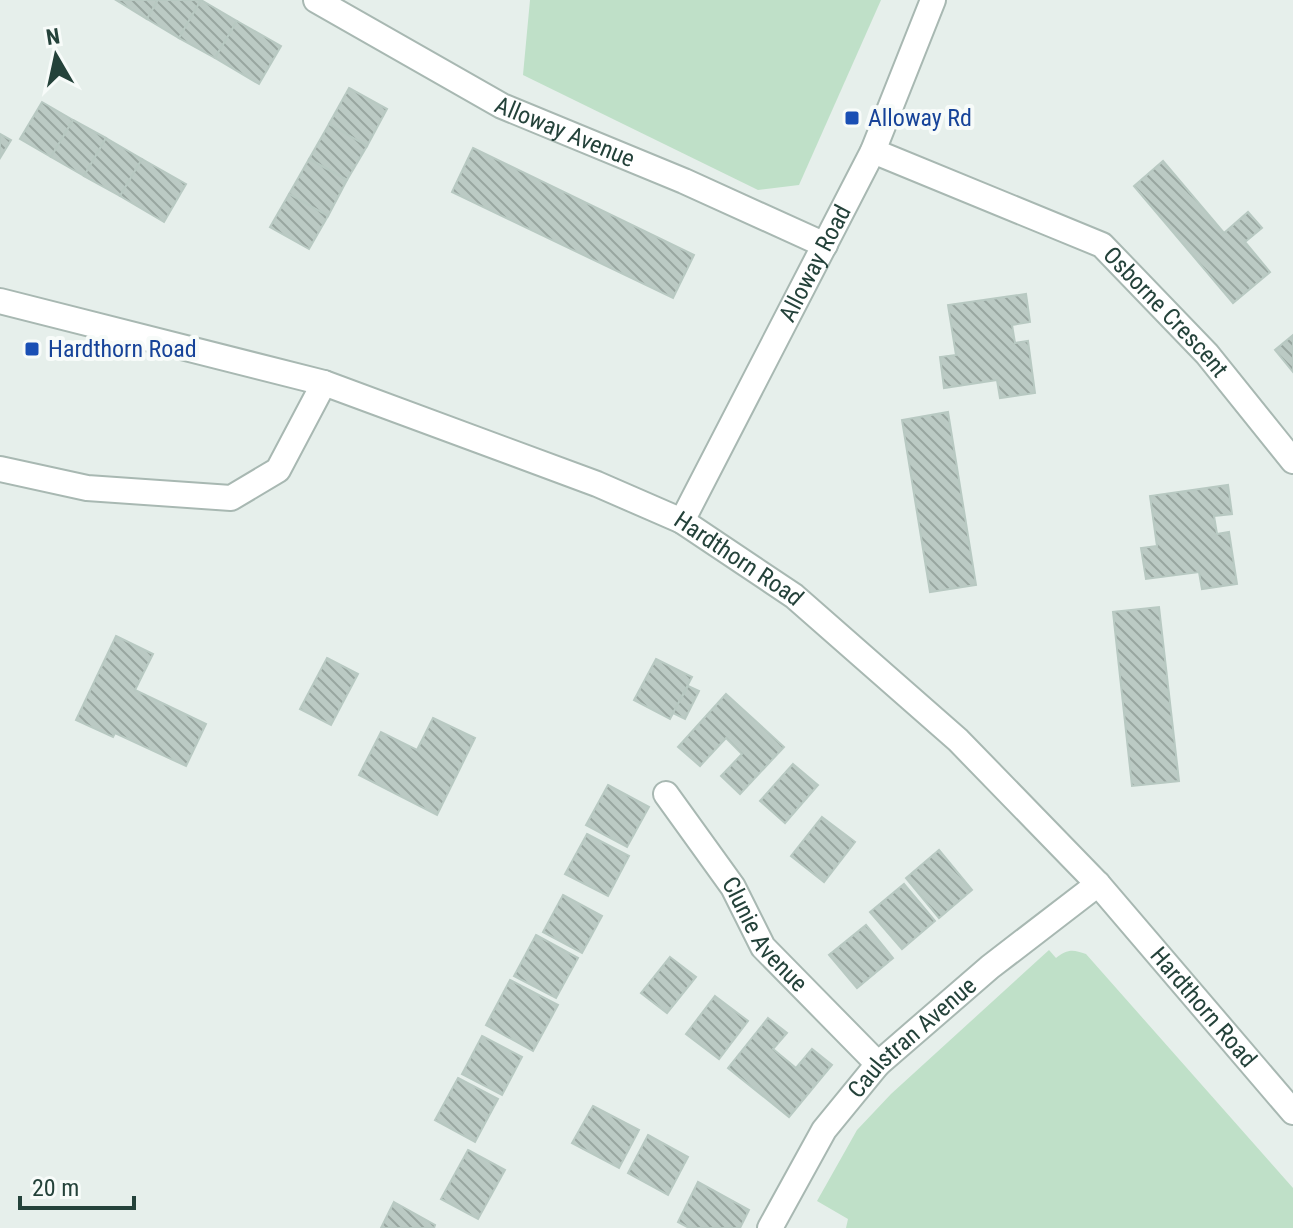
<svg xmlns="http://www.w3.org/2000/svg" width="1293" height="1228" font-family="'Roboto Condensed',sans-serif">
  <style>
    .green { fill: #bfe0c8 }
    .building { fill: url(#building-back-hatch); stroke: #b8c9c2; stroke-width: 2 }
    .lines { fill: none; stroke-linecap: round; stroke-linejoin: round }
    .minor-casing { stroke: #a8b8b2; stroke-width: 28 }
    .tertiary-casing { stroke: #a8b8b2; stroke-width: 28 }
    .minor { stroke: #fff; stroke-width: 24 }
    .tertiary { stroke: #fff; stroke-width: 24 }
    .transit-dot { fill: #1a4fb4; stroke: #f7fbf9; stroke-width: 3 }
    .labels { text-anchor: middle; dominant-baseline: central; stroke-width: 8; stroke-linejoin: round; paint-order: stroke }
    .transit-label { font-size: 24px; fill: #164399; stroke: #f7fbf9; text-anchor: start }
    .street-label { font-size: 24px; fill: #24423a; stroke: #f7fbf9 }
  </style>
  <defs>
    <pattern id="building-back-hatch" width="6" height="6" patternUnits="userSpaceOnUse" patternTransform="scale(2)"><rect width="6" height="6" fill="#bbcac4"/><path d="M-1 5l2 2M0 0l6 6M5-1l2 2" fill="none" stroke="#98a6a0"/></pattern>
  </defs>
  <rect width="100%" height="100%" fill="#e6efeb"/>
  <g class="green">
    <polygon points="530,0 881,0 799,185 758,190 523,75"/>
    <path d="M 1049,950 L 1056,958 C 1067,949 1073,949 1086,954 L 1293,1188 L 1293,1228 L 846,1228 L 848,1219 L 817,1201 L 857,1130 L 891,1094 Z"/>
  </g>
  <g class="building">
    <polygon points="116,0 158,0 147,19"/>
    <polygon points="158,0 201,0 179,38 147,19"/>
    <polygon points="201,0 237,21 215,58 179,38"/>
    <polygon points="237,21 281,46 259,84 215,58"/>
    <polygon points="349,88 387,109 367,146 329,124"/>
    <polygon points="42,102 73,120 51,157 20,139"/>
    <polygon points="73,120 106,138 84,176 51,157"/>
    <polygon points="329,124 367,146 347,180 309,159"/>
    <polygon points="0,134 11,140 0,158"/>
    <polygon points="106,138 142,159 120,196 84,176"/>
    <polygon points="473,148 694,255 673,298 452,192"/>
    <polygon points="142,159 186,184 164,222 120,196"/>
    <polygon points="309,159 347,180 328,216 289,194"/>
    <polygon points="1163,161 1224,233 1248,212 1262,228 1245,242 1270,272 1233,303 1134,186"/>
    <polygon points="289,194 328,216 309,249 270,227"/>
    <polygon points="1026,294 1030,322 1012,325 1015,343 1028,341 1035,393 1000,398 997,380 944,388 940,357 956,355 948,305"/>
    <polygon points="1293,335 1293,372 1275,350"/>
    <polygon points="948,412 976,585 930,592 902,420"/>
    <polygon points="1228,485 1232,514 1214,516 1217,534 1229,532 1237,584 1202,589 1199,572 1146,579 1141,548 1157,546 1150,496"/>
    <polygon points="1159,607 1179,781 1132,786 1113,612"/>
    <polygon points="116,636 153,654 135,690 206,724 186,766 115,733 113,737 76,720"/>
    <polygon points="327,658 358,674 331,725 300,709"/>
    <polygon points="656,659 692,677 670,719 634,700"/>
    <polygon points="688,686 699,691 685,719 673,713"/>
    <polygon points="726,694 784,747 740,794 721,776 742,754 726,738 700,766 678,747"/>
    <polygon points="433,718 475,738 437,815 359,775 381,732 417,750"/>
    <polygon points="793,764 818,785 785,823 760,801"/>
    <polygon points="608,785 649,807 627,847 586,825"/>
    <polygon points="822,817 855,842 824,882 791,856"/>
    <polygon points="587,834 629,856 608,896 565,874"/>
    <polygon points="939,850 972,890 939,918 906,878"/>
    <polygon points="904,884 935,921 902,949 870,912"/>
    <polygon points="563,895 602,916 582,953 543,932"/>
    <polygon points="866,925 893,958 857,988 829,955"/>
    <polygon points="536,935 578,958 556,998 514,976"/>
    <polygon points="670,957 696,977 667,1013 641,993"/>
    <polygon points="510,980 558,1005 533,1051 486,1025"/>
    <polygon points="715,996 748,1021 719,1059 686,1034"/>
    <polygon points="768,1018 787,1033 773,1049 796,1068 812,1049 832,1065 789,1117 728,1068"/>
    <polygon points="482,1036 522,1057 502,1095 462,1074"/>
    <polygon points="458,1078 498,1099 475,1142 435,1120"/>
    <polygon points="593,1106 639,1130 619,1168 572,1143"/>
    <polygon points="648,1135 688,1157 668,1195 628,1173"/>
    <polygon points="468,1150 505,1170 478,1219 441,1199"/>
    <polygon points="698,1182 749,1210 740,1228 689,1228 678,1222"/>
    <polygon points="394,1202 435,1225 434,1228 381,1228"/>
  </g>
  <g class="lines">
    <g class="minor-casing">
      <g id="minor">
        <path id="s1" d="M 316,0 L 502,106 L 684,181 L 825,245"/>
        <path id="s2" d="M 873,151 L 1102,245 L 1207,354 L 1293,461"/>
        <polyline points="0,469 87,488 231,498 278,470 324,383"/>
        <path id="s3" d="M 682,521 L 873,151 L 933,0"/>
        <path id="s4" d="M 666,794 L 733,887 L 763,947 L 878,1064"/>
        <path id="s5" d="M 770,1228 L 824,1130 L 878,1064 L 990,967 L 1098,884"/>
      </g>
    </g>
    <g class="tertiary-casing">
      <g id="tertiary">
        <path id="s6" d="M 0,301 L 324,383 L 597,484 L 682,521 L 794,596 L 958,740 L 1098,884 L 1293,1112"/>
      </g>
    </g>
    <use href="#minor" class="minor"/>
    <use href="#tertiary" class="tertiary"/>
  </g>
  <g class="transit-dot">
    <rect x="844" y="110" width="16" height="16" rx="4"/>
    <rect x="24" y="341" width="16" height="16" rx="4"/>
  </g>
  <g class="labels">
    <g class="transit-label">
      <text x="868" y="118">Alloway Rd</text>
      <text x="48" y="349">Hardthorn Road</text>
    </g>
    <g class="street-label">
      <text stroke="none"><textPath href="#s1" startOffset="282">Alloway Avenue</textPath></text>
      <text stroke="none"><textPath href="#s3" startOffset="290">Alloway Road</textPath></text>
      <text stroke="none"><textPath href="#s2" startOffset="340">Osborne Crescent</textPath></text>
      <text stroke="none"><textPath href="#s6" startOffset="786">Hardthorn Road</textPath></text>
      <text stroke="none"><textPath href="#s4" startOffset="172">Clunie Avenue</textPath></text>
      <text stroke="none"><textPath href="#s6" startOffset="1434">Hardthorn Road</textPath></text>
      <text stroke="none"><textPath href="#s5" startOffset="240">Caulstran Avenue</textPath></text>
    </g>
  </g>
  <g transform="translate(56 56) rotate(351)" stroke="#f7fbf9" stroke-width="6" paint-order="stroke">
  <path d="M0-6L14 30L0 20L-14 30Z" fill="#24423a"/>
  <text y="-12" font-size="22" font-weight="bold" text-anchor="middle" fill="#24423a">N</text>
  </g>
  <path d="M20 1196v12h114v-12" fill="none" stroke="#24423a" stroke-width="4"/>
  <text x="32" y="1196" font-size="24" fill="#24423a" stroke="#f7fbf9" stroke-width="6" paint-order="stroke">20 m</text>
</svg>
